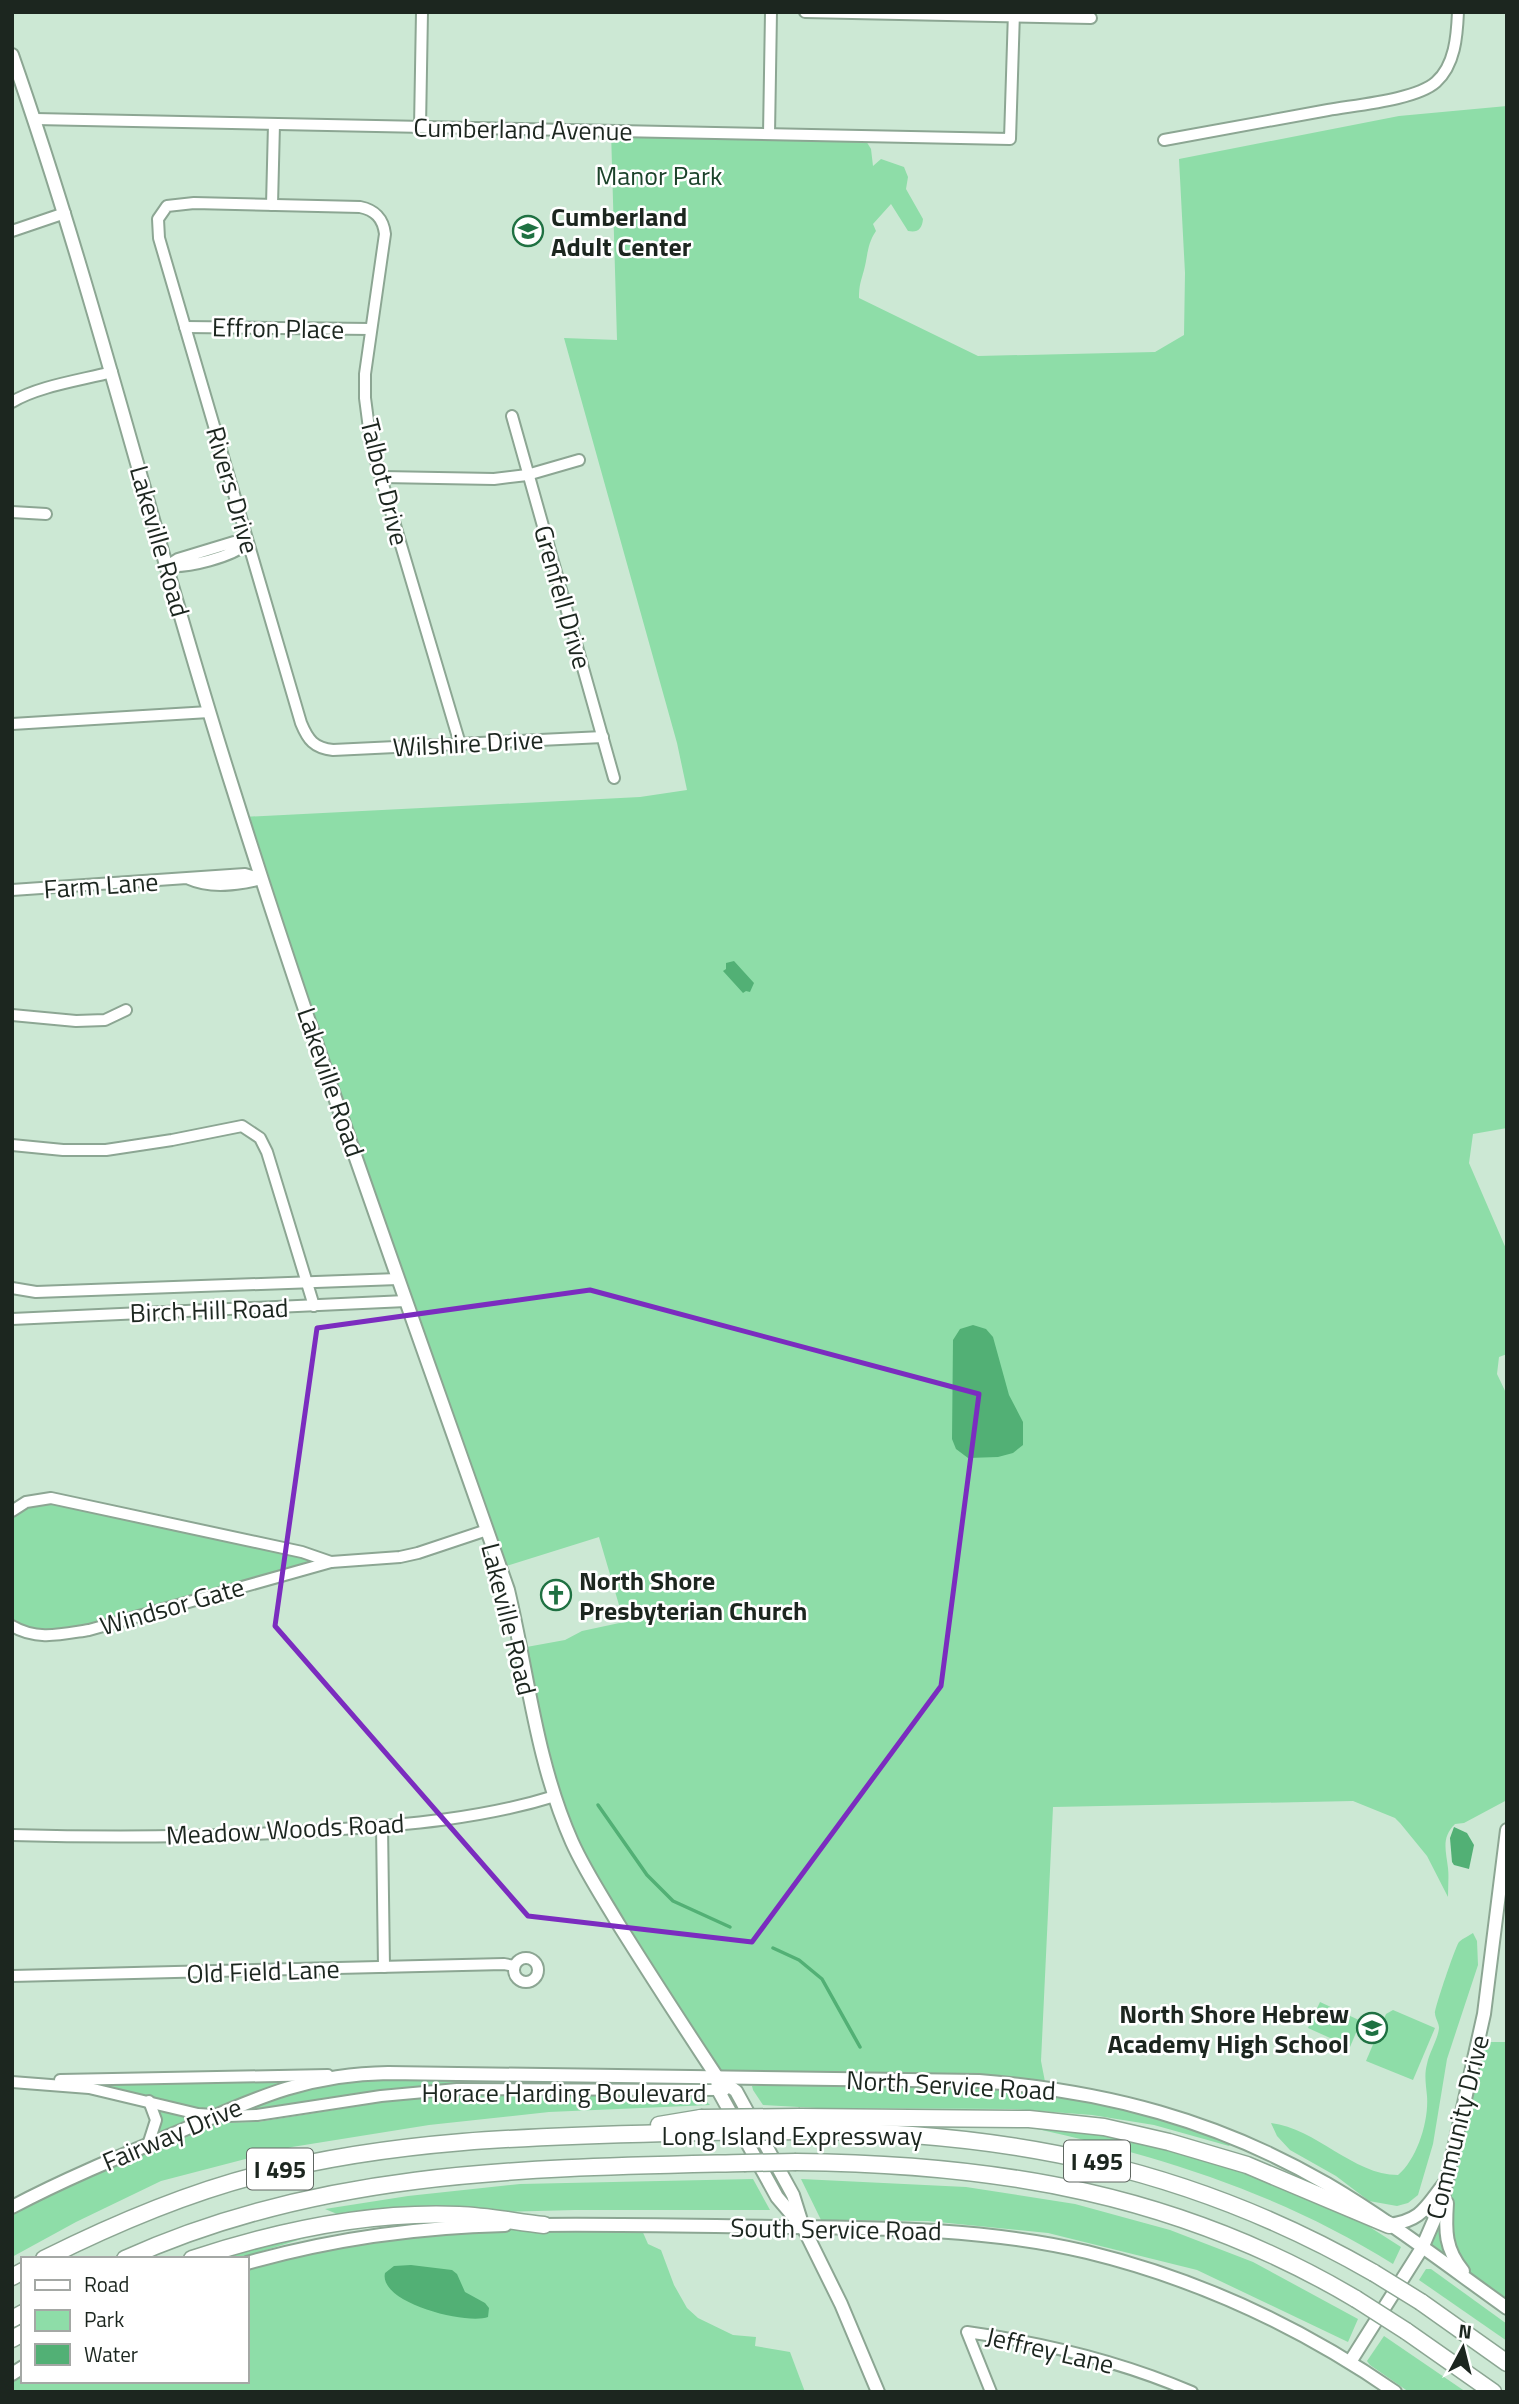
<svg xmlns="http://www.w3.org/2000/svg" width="1519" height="2404" font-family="'Titillium Web',sans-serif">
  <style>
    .green { fill: #8edda8 }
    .water { fill: #52b075 }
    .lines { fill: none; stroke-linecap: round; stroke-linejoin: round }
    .stream { stroke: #52b075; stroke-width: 3.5 }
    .minor-casing { stroke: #8ca693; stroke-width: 14 }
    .major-casing { stroke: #8ca693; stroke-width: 16 }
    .highway-casing { stroke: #8ca693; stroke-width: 19 }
    .minor { stroke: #fff; stroke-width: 10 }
    .major { stroke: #fff; stroke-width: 12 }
    .highway { stroke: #fff; stroke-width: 16 }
    .highway-bridge-casing { stroke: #8ca693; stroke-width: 19; stroke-linecap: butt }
    .highway-bridge { stroke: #fff; stroke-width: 16 }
    .marked { fill: none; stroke: #7b2cbf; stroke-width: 5; stroke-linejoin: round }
    .labels { text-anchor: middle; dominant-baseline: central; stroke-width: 5; stroke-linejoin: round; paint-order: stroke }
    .shield { fill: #fff; stroke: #606762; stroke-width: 2 }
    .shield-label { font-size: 24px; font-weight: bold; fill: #1c261f }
    .street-label { font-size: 26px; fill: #1c261f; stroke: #fff }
    .park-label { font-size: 26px; fill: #1b422a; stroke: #fff }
    .poi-label { font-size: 26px; font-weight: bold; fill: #1c261f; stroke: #fff; text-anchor: start }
  </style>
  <rect width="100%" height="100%" fill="#cce8d4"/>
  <g class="green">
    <path d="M 1507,106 L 1507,1128 L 1473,1134 L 1469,1163 L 1507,1251 L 1507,1354 L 1499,1357 L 1497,1374 L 1507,1395 L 1507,1800 L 1464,1823 L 1455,1824 C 1441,1838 1446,1850 1448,1868 C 1449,1877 1448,1887 1448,1897 L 1427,1856 L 1400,1823 L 1395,1818 L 1353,1801 L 1053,1807 L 1041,2061 L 1046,2087 L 717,2077 L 572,1843 L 521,1648 L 565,1640 L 582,1631 L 624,1622 L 599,1537 L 500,1568 L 243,817 L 640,797 L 687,790 L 677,743 L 564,338 L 617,340 L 611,131 L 863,136 L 871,149 L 873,166 L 881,159 L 904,167 L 908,177 L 906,189 L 923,219 C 922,229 918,233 908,231 L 891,204 L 873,224 L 876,231 C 867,244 868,255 864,270 C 861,281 859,285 859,298 L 978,356 L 1155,352 L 1184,335 L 1185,273 L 1179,159 L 1399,116 Z"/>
    <polygon points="39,1499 331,1562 49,1636 12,1626 12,1511"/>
    <path d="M 1473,1933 L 1477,1941 L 1478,1965 L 1447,2059 L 1433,2144 L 1418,2195 L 1408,2203 L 1397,2206 L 1369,2201 L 1336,2176 L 1290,2150 L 1277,2136 L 1271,2123 C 1316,2128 1353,2175 1398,2175 C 1417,2159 1429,2121 1427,2096 C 1426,2085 1424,2075 1427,2064 C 1429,2053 1438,2039 1439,2028 C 1439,2023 1435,2018 1435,2013 C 1435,2007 1456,1945 1459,1942 C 1463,1938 1469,1936 1473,1933 Z"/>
    <polygon points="1320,2002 1361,2021 1350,2047 1308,2028"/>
    <polygon points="1393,2010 1435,2028 1413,2080 1366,2061 1386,2014"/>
    <polygon points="1479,2042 1507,2042 1507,2308 1422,2248"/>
    <polygon points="457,2074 457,2089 216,2116 148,2145 155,2128 149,2101 89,2088 90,2078"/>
    <path d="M 752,2086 C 852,2087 953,2083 1051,2095 C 1110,2103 1166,2121 1222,2138 L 1231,2144 L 1229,2146 L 1154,2125 L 1092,2115 L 1012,2109 L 817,2108 L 763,2105 L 753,2090 Z"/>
    <polygon points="475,2093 692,2096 703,2098 710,2105 549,2112 429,2125 292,2147 161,2181 76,2222 12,2257 12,2214 34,2202 146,2151 214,2123 258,2122 415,2097"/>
    <path d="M 1015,2124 L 1109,2132 L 1238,2165 L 1343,2210 L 1401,2247 L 1393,2264 C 1275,2190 1150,2153 1015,2124 Z"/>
    <polygon points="753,2179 770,2210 575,2210 342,2216 325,2209 408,2196 520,2184"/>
    <polygon points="801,2179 966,2187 1075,2204 1170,2230 1253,2262 1358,2319 1348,2342 1197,2270 1048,2233 928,2221 821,2220"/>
    <polygon points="474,2228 641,2228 648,2244 661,2250 674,2285 687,2308 698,2318 733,2335 756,2337 755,2346 790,2352 805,2392 12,2392 12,2377 23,2370 23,2381 247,2381 247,2267 353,2241"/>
    <polygon points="311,2236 237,2259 212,2259"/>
    <polygon points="1426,2269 1431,2269 1507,2324 1507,2341 1419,2280"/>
    <polygon points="1384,2336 1466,2392 1409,2392 1370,2365 1367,2361"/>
  </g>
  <g class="water">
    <polygon points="734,961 754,983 750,992 746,991 743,993 723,971 726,969 726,963"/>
    <polygon points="973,1325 986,1329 993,1337 1009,1395 1023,1422 1023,1445 1013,1453 998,1457 968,1458 956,1449 952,1439 953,1340 960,1329"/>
    <polygon points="1454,1827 1467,1833 1474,1845 1469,1869 1454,1865 1452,1862 1450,1838"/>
    <path d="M 411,2265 L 452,2270 L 457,2274 L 465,2292 L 485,2303 L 489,2308 L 488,2317 C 467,2325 378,2303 385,2273 L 394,2266 Z"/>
  </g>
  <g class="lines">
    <g class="stream">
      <polyline points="598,1805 647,1875 673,1901 730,1927"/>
      <polyline points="773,1948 799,1960 822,1979 860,2047"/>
    </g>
    <g class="minor-casing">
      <g id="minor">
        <polyline points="805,12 1091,18"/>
        <polyline points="35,119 1010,139 1014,12"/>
        <polyline points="420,127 422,12"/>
        <polyline points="769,134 771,12"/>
        <path d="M 1164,140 C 1218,130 1273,120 1328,110 C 1355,105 1416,100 1436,82 C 1455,65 1457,36 1458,12"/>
        <polyline points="272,205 274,124"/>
        <polyline points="12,231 65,213"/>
        <polyline points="185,327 371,329"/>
        <path d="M 12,402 C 38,386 82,380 112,372"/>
        <polyline points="512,416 614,778"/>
        <polyline points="382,477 494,479 527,475 579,460"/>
        <polyline points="12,512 46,514"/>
        <path d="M 234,542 L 248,543 C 231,557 189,568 167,566 L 178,559 Z"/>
        <polyline points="12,724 209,712"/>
        <path d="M 460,744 L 371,444 L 365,398 L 365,374 L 385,234 C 383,218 375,210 360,207 L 194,203 L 167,206 L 158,219 L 159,238 L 301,723 C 308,740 314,748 333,750 L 603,737"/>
        <path d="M 12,890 L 245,874 L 262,879 C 238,885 211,889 189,879"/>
        <polyline points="12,1015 76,1021 105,1020 126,1010"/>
        <polyline points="12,1145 63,1150 106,1150 172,1140 242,1126 260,1138 267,1152 314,1306"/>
        <polyline points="12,1288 36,1292 398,1279"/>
        <polyline points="12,1319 406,1301"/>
        <path d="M 12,1511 L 26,1502 L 51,1498 L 302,1552 L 331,1562 L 89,1630 C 62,1634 37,1641 12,1626"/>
        <polyline points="331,1562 400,1557 418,1553 487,1530"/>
        <polyline points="382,1826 384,1967"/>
        <path d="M 12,1835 C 117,1838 223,1837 328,1830 C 405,1825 481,1819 555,1796"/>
        <circle cx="526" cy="1970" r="12"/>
        <polyline points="12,1976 504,1964 514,1966"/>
        <polyline points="60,2080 328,2075"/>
        <polyline points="12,2082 89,2088 198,2114 229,2116 257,2115 381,2096 457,2089 725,2090"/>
        <polyline points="148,2145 156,2120 149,2101"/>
        <path d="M 991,2392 L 967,2332 C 1045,2343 1120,2361 1192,2392"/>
      </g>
    </g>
    <g class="major-casing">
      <g id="major">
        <path d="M 12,55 C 97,298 156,548 234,792 C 318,1060 415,1324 508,1590 C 528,1674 536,1761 572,1842 C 585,1871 603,1898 619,1925 C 651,1976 684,2027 717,2077 L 736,2091 L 793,2195 L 803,2227 L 841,2304 L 878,2392"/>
        <polyline points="717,2077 718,2090 777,2197 800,2224"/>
        <path d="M 1447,2203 C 1445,2231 1445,2249 1463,2271"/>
        <path d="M 12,2207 C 63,2180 116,2158 169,2136 C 246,2103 301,2074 388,2073 L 979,2081 C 1105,2091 1217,2120 1327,2184 C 1390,2221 1448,2266 1507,2308"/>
        <path d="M 537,2225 C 616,2224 696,2226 776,2227 C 881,2228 984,2228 1087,2252 C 1198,2279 1301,2327 1395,2392"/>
        <path d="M 1389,2225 C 1422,2220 1425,2208 1444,2184"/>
        <path d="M 247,2263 C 332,2239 416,2227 505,2225"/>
        <polyline points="1350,2362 1422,2248 1442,2202 1484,2014 1507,1830"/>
        <polyline points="12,2374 23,2367"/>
      </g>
    </g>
    <g class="highway-casing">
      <g id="highway">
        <polyline points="800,2117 1029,2119 1104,2127 1169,2142 1247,2165 1389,2225"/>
        <polyline points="659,2125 701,2118"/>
        <path d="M 800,2131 C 1008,2131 1192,2168 1374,2273"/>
        <path d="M 796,2162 C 999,2164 1179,2194 1356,2299"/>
        <path d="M 44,2259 C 114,2224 186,2193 262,2174 C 405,2137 555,2136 701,2132"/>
        <path d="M 125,2259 C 323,2169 531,2168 744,2163"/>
        <path d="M 192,2259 C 277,2231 369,2211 459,2215 C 488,2216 516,2222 544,2225"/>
        <polyline points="12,2277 23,2271"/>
        <polyline points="1421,2302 1507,2363"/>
        <polyline points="12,2319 23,2313"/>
        <polyline points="1406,2331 1493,2392"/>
        <polyline points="12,2339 23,2333"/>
      </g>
    </g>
    <use href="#minor" class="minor"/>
    <use href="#major" class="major"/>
    <use href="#highway" class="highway"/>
    <g class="highway-bridge-casing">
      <g id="highway-bridge">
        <polyline points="701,2118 800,2117"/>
        <polyline points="701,2132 800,2131"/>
        <polyline points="744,2163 796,2162"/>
        <polyline points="1374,2273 1421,2302"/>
        <polyline points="1356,2299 1406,2331"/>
      </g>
    </g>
    <use href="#highway-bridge" class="highway-bridge"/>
  </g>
  <path class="marked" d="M 590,1290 L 979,1394 L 941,1686 L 752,1942 L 528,1916 L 275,1626 L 317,1328 Z"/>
  <defs>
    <g id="school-ring" transform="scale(1.575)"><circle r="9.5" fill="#fff" stroke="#1f7142" stroke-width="1.5"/><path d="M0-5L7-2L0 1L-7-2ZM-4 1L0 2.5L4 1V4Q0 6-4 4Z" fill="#1f7142"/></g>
    <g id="church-ring" transform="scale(1.575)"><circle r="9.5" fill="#fff" stroke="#1f7142" stroke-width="1.5"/><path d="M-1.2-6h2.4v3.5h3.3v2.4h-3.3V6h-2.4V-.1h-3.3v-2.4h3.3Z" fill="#1f7142"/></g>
  </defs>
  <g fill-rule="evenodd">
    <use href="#school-ring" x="528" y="231"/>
    <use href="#church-ring" x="556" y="1595"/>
    <use href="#school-ring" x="1372" y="2028"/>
  </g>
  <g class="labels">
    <g class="shield">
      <rect x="1064" y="2140.5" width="66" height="41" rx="5"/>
      <rect x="247" y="2148.5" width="66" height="41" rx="5"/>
    </g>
    <g class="shield-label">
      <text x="1097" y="2161">I 495</text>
      <text x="280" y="2169">I 495</text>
    </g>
    <g class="street-label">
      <text transform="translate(523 129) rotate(1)">Cumberland Avenue</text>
      <text transform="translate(278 328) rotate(1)">Effron Place</text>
      <text transform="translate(385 482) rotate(76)">Talbot Drive</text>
      <text transform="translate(233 490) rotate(74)">Rivers Drive</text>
      <text transform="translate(160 541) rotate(74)">Lakeville Road</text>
      <text transform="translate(563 597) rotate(74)">Grenfell Drive</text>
      <text transform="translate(468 743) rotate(-3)">Wilshire Drive</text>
      <text transform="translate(101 885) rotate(-4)">Farm Lane</text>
      <text transform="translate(331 1082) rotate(71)">Lakeville Road</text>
      <text transform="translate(209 1310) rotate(-2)">Birch Hill Road</text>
      <text transform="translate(172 1606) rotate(-16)">Windsor Gate</text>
      <text transform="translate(509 1619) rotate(76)">Lakeville Road</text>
      <text transform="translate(285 1829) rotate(-3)">Meadow Woods Road</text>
      <text transform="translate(263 1971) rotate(-2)">Old Field Lane</text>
      <text transform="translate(951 2085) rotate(3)">North Service Road</text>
      <text x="564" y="2092">Horace Harding Boulevard</text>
      <text transform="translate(1457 2127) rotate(-76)">Community Drive</text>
      <text transform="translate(172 2134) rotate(-23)">Fairway Drive</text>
      <text x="792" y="2135">Long Island Expressway</text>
      <text transform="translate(836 2229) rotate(1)">South Service Road</text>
      <text transform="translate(1050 2350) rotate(13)">Jeffrey Lane</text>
    </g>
    <g class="park-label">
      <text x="659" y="175">Manor Park</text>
    </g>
    <g class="poi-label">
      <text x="551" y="216">Cumberland<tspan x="551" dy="30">Adult Center</tspan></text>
      <text x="579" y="1580">North Shore<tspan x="579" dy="30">Presbyterian Church</tspan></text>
      <text x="1349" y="2013" text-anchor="end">North Shore Hebrew<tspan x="1349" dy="30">Academy High School</tspan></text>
    </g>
  </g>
  <rect width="1519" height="2404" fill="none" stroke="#1c261f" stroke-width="28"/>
  <rect x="21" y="2257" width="228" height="126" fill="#ffffff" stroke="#a4a8a5" stroke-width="2"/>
  <rect x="35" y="2280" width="35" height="10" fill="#ffffff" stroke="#a4a8a5" stroke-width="2"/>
  <text x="84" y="2292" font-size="21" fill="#1c261f">Road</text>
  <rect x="35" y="2310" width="35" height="21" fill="#8edda8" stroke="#a4a8a5" stroke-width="2"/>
  <text x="84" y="2327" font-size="21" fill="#1c261f">Park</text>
  <rect x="35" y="2344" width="35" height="21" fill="#52b075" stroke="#a4a8a5" stroke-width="2"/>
  <text x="84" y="2362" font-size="21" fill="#1c261f">Water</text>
  <g transform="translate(1463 2348) rotate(7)" stroke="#ffffff" stroke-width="5" paint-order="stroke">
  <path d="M0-5L12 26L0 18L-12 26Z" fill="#1c261f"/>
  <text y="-10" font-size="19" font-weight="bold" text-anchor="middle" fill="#1c261f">N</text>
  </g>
</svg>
